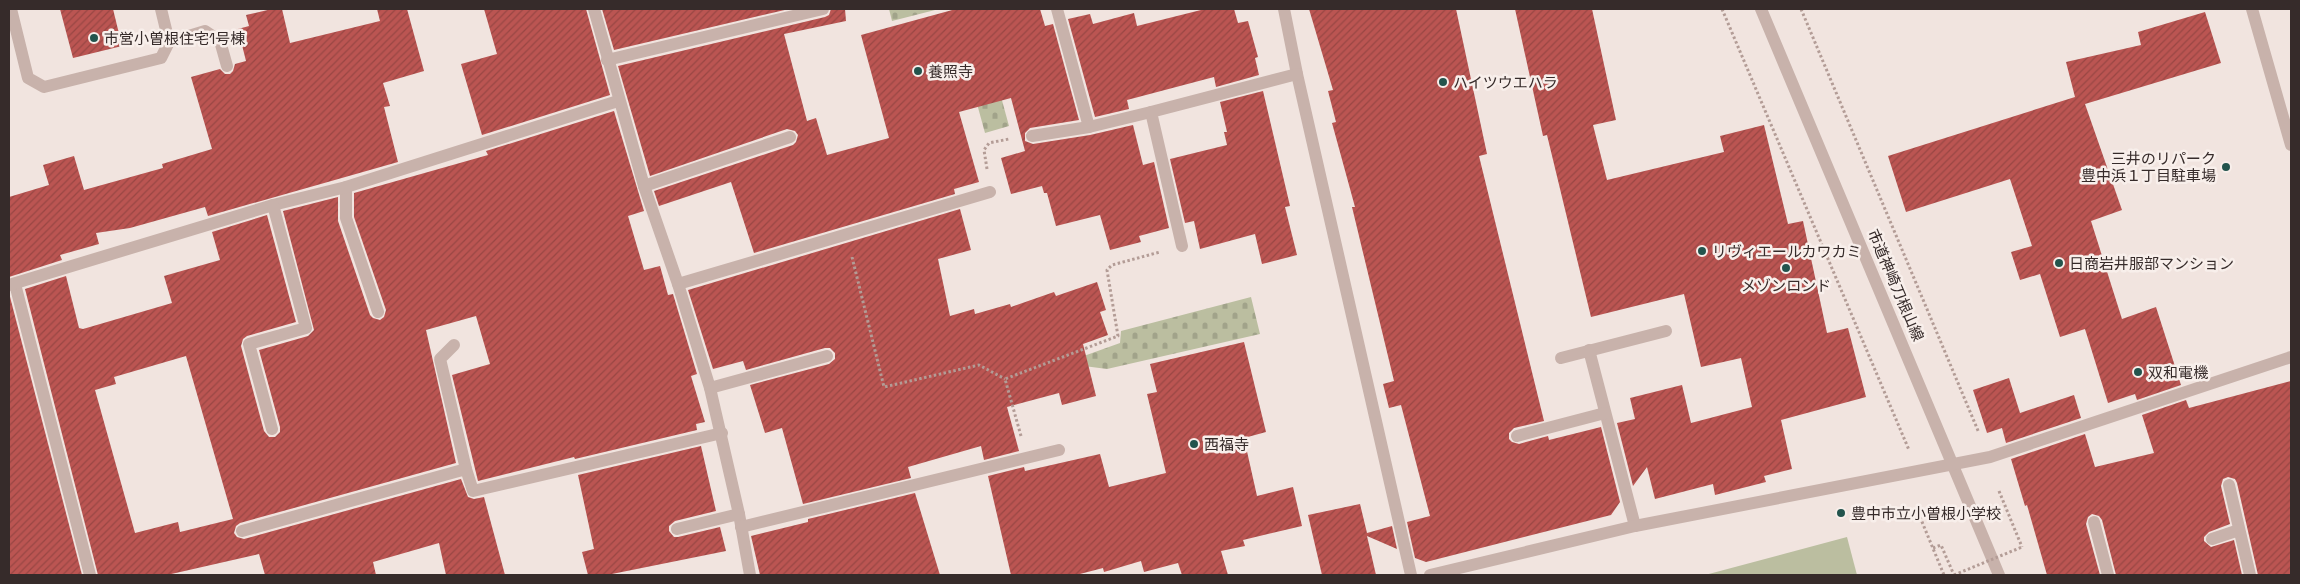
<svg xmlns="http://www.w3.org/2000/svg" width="2300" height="584" font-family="'Space Grotesk','Noto Sans JP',sans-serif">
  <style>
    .cemetery { fill: url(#cemetery-stones) }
    .garden { fill: #bbbea0 }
    .building { fill: url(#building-hatch); fill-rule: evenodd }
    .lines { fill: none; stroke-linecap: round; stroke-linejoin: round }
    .path { stroke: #b39c96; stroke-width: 3; stroke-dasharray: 2.5 2.5; stroke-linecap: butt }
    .minor { stroke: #c8b2ab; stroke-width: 12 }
    .path-bridge { stroke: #b39c96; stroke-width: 3; stroke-dasharray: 2.5 2.5; stroke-linecap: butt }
    .poi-dot { fill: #23544d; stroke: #f8efeb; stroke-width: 2 }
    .labels { text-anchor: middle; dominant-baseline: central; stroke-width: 5; stroke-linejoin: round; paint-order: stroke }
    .poi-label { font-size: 15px; fill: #362b2a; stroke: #f8efeb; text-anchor: start }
    .street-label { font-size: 15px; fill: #362b2a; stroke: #f8efeb }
  </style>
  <defs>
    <pattern id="cemetery-stones" width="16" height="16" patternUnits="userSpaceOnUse" patternTransform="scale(1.25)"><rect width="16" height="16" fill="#bbbea0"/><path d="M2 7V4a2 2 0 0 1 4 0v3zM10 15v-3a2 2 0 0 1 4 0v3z" fill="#a1a38a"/></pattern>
    <pattern id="building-hatch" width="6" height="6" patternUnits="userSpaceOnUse" patternTransform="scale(1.25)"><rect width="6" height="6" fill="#bb5552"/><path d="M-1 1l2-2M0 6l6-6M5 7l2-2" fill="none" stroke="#994744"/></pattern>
  </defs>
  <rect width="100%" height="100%" fill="#f1e4df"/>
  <g class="cemetery">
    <polygon points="889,9 939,9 892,21"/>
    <polygon points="951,9 977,9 1009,126 985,133"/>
    <polygon points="1251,297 1260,334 1107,369 1084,366 1081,357 1120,343 1121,331"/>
  </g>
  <polygon class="garden" points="1847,537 1857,575 1705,575"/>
  <g class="building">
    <polygon points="60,9 113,9 122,46 73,58"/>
    <polygon points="272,9 282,9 290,43 380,21 377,9 407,9 424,71 383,83 390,106 384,107 398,162 208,216 205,207 130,228 96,233 99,244 60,255 62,260 9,277 9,197 49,185 43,165 74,156 84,190 163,168 162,164 212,149 191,77 220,69 225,74 230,74 233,71 235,64 246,61 238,29 249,26 246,15"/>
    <polygon points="484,9 586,9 610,95 482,135 461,64 497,54"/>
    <polygon points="602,9 789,9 614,50"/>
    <polygon points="831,9 845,9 846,21 784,34 807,121 816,118 827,155 889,138 861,35 956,9 1040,9 1045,26 1053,24 1079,120 1030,128 1025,133 1025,141 1033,144 1090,135 1133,125 1143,165 1154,162 1169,228 1139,236 1141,242 1110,250 1100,215 1056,226 1047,193 1044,193 1042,186 1011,194 1001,158 1025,151 1011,98 959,112 979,182 954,189 955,194 754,253 731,182 659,206 654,191 793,145 796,142 798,135 795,131 787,129 650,176 618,66 825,17 829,15"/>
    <polygon points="1205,9 1234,9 1238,23 1248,21 1258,57 1255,58 1259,75 1216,87 1214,77 1127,100 1129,109 1095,117 1068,19 1090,14 1093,24 1134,13 1137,26"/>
    <polygon points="1309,9 1456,9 1487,154 1479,156 1544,421 1514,428 1509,433 1509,439 1512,442 1519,444 1548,436 1549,440 1601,427 1620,502 1611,515 1426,562 1415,558 1407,522 1430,516 1401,405 1389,408 1383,384 1394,381 1352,207 1355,207 1332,123 1336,122 1328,91 1333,90"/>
    <polygon points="1515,9 1592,9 1616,120 1593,125 1607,180 1724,152 1720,136 1764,125 1788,224 1803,221 1827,333 1848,328 1866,397 1781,420 1792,469 1764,476 1766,482 1715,495 1713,484 1655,499 1647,467 1633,486 1617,423 1635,419 1630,398 1682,385 1691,423 1752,407 1741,358 1701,367 1684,294 1591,317 1547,135 1543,136"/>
    <polygon points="2205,12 2221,63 2085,104 2122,210 2091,221 2122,319 2156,307 2181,385 2137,400 2135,394 2108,403 2085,329 2060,337 2040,274 2020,280 2011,252 2032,246 2010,179 1906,212 1888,156 2075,97 2066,62 2141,45 2138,32"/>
    <polygon points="1263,91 1290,206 1285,207 1297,255 1262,264 1255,234 1200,249 1194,221 1185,223 1170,159 1227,145 1224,132 1227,132 1220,102"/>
    <path d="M 614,111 L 644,211 L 628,216 L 644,270 L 660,266 L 668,295 L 673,294 L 697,374 L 691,376 L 705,422 L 696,424 L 697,430 L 575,459 L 574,457 L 478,481 L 452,375 L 490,364 L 476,316 L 426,330 L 456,463 L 240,523 L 236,526 L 234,533 L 237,537 L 244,539 L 461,479 L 468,497 L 474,499 L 484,497 L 505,575 L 446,575 L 439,543 L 373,562 L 376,575 L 265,575 L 259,554 L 167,575 L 98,575 L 25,289 L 66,276 L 79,328 L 83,329 L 172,303 L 164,276 L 220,260 L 212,232 L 267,215 L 296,322 L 247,336 L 243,339 L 241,346 L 264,431 L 269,437 L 275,437 L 280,432 L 280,427 L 259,350 L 308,336 L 314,330 L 283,211 L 338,197 L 338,221 L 370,315 L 373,318 L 380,320 L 384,317 L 386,310 L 354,217 L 354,193 L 488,155 L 486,151 ZM 186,356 L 233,519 L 180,532 L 178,522 L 135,533 L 95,390 L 116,384 L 114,377 Z"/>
    <polygon points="960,209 971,250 938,259 950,316 974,309 975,314 1010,304 1011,307 1054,292 1056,296 1097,282 1106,310 1100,312 1108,335 1083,344 1096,396 1062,405 1059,393 1007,407 1019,451 984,460 981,446 908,467 911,478 803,504 782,428 765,433 750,385 829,364 835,359 835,353 830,348 825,348 746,370 743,361 713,369 688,290"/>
    <polygon points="9,293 82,575 9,575"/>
    <polygon points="1244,342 1266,432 1244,438 1257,496 1293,487 1302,526 1243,540 1245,546 1221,551 1228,575 1182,575 1178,563 1144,572 1141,561 1104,572 1103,568 1076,575 1011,575 988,476 1024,467 1025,471 1100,454 1109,487 1166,473 1147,394 1157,392 1150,364"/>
    <polygon points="2009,378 2020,413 2074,395 2081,418 2006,443 2002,428 1987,433 1973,390"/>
    <polygon points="2291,381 2291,575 2258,575 2237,483 2235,479 2228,477 2223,479 2221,486 2230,524 2209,532 2204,537 2204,541 2211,547 2234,540 2242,575 2116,575 2102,520 2099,516 2092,514 2088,517 2086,524 2100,575 2047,575 2027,505 2025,506 2011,459 2085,434 2095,467 2154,453 2142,415 2186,400 2189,408"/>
    <polygon points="701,446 716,511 675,521 669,526 669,531 674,537 678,537 720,527 726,551 607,575 588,575 582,552 594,549 578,475"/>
    <polygon points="915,493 940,575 760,575 751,536 808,522 808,519"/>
    <polygon points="1360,504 1367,533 1392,526 1397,549 1367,536 1376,575 1322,575 1308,515"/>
  </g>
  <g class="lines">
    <g class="path">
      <polyline points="1722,9 1909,450"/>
      <polyline points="1801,9 1979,433"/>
      <polyline points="987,169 984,150 989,143 1009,139"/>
      <polyline points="852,257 884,387 979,365 1005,379"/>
      <polyline points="1021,436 1005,379 1118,336 1107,270 1112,265 1160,252"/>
      <polyline points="1999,491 2022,547"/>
      <polyline points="1920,517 1944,575"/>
      <polyline points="1933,548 1941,545 1954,575"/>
    </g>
    <g class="minor">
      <polyline points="11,9 28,78 44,87 161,58 169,42 161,9"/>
      <polyline points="594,9 644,186 678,284 710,388 739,514 750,575"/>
      <polyline points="1057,9 1089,127"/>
      <polyline points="1284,9 1297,74 1411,575"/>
      <polyline points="1761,9 1999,575"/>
      <polyline points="2252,9 2291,145"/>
      <polyline points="169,42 205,31 220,41 227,66"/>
      <polyline points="607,60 823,9"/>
      <polyline points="1032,136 1089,127 1151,112"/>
      <polyline points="644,186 790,137"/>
      <polyline points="346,187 346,218 378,312"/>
      <polyline points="1182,246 1151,112 1297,74"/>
      <polyline points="15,284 90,575"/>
      <polyline points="678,284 990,192"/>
      <polyline points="9,285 273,205 346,187 618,101"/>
      <polyline points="454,345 440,359 466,469"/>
      <polyline points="1589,350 1635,526"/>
      <polyline points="1561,358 1666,331"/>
      <polyline points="710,388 827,356"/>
      <polyline points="272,429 249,344 306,328 273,205"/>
      <polyline points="1517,436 1605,413"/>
      <polyline points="2229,485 2250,575"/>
      <polyline points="2094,522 2108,575"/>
      <polyline points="741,527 1059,450"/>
      <polyline points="677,529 739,514"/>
      <polyline points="242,531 466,469 473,491 722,433"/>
      <polyline points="2212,539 2239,530"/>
      <polyline points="1430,575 1635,526 1990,457 2291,357"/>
    </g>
    <polyline class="path-bridge" points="1954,575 2022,547"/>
  </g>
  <g class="poi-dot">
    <circle cx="94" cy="38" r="5"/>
    <circle cx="918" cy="71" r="5"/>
    <circle cx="1443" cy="82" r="5"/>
    <circle cx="2226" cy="167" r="5"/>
    <circle cx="1702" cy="251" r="5"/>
    <circle cx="2059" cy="263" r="5"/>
    <circle cx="1786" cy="268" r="5"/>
    <circle cx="2138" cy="372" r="5"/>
    <circle cx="1194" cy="444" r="5"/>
    <circle cx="1841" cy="513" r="5"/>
  </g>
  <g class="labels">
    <g class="poi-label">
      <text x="104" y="38">市営小曽根住宅1号棟</text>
      <text x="928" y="71">養照寺</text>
      <text x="1453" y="82">ハイツウエハラ</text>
      <text x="2216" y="158" text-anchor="end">三井のリパーク<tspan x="2216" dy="17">豊中浜１丁目駐車場</tspan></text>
      <text x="1712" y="251">リヴィエールカワカミ</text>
      <text x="2069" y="263">日商岩井服部マンション</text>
      <text x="1786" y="285" text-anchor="middle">メゾンロンド</text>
      <text x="2148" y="372">双和電機</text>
      <text x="1204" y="444">西福寺</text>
      <text x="1851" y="513">豊中市立小曽根小学校</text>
    </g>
    <g class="street-label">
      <text transform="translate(1896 285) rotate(67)">市道神崎刀根山線</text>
    </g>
  </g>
  <rect width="2300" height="584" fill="none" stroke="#362b2a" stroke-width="20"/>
</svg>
